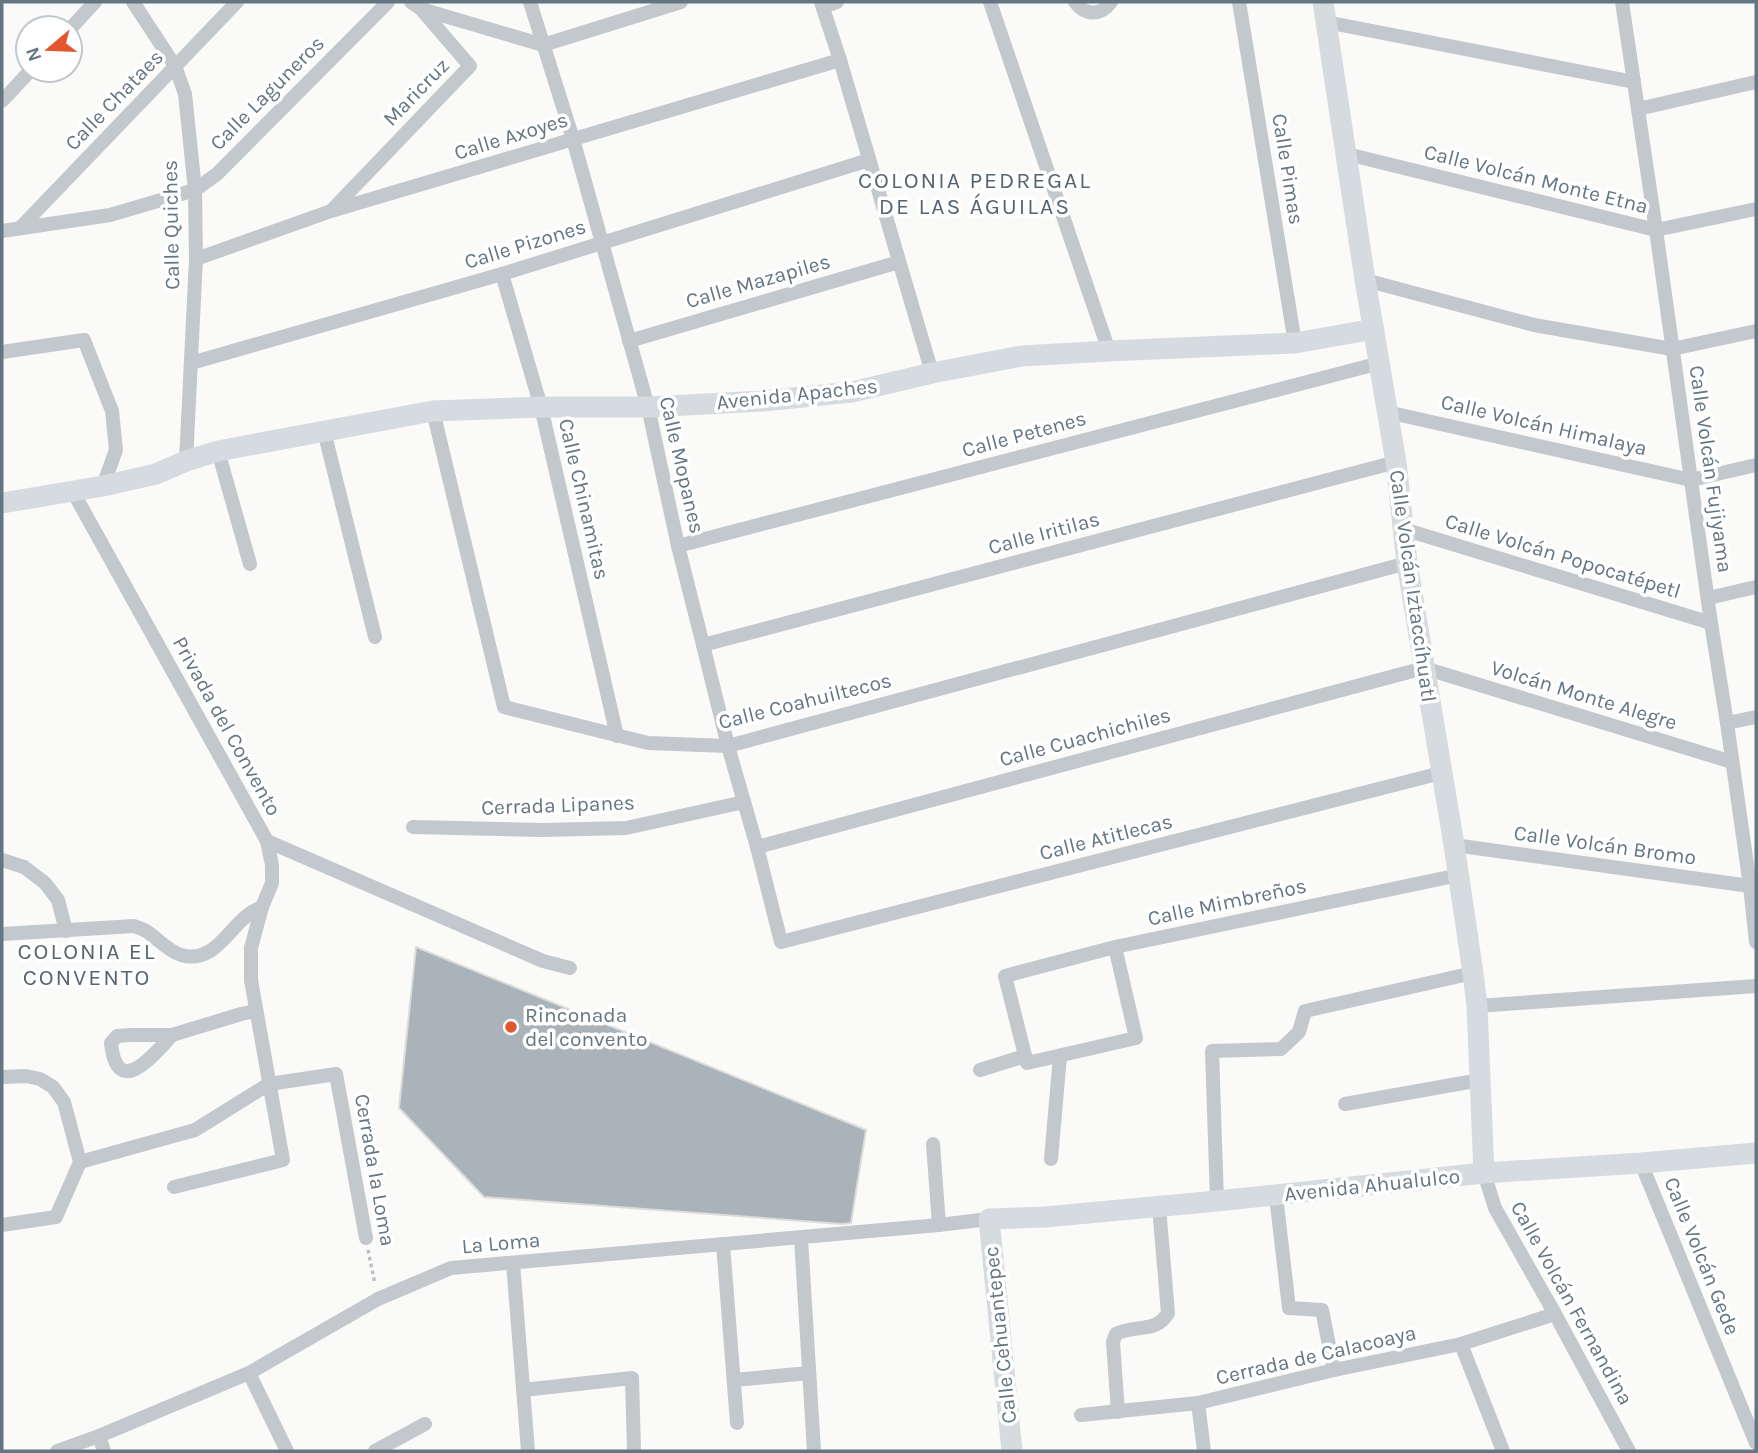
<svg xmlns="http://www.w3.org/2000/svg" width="1758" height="1453" font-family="Karla,sans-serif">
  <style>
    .building { fill: #aab3b9; stroke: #dcdcda; stroke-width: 2 }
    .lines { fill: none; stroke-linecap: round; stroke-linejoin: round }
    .path { stroke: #bbbfc2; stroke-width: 3.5; stroke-dasharray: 3.5 3.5; stroke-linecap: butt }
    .street { stroke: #c3c8cc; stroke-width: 14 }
    .secondary { stroke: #d6dbdf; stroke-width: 21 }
    .poi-dot { fill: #e4572e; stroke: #fff; stroke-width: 2.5 }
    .labels { text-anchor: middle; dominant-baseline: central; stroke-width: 7; stroke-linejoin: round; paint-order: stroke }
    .street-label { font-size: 21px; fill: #657683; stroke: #fff }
    .poi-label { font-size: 21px; fill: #657683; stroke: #fff; text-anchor: start }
    .neighbourhood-label { font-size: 23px; letter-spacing: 2px; fill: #57646e; stroke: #fff }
  </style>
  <rect width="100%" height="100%" fill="#fafaf8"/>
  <polygon class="building" points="416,947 866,1130 851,1223 842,1224 484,1197 399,1108"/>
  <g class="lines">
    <polyline class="path" points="368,1250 375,1284"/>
    <g class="street">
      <polyline points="133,2 175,66 185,94 195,190 196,259 186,461"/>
      <polyline points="530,2 573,139 648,407 678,546 703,645 728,746 757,847 781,942 1441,773"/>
      <polyline points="821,2 840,60 932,373"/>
      <polyline points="990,2 1109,351"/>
      <path d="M 1075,2 C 1085,16 1101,16 1111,2"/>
      <polyline points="1239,2 1295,343"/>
      <polyline points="1622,2 1656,230 1711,623 1727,723 1750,886 1756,942"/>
      <polyline points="823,7 837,2"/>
      <polyline points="421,9 543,45 681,2"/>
      <polyline points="1326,22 1634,82"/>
      <polyline points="70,29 95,2"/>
      <polyline points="2,101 31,70"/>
      <polyline points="1638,109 1756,82"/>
      <polyline points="1347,154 1656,230 1756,209"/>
      <polyline points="332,210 470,66 421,9 411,2"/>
      <polyline points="21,227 237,2"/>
      <polyline points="2,231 110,215 195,190 217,174 388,2"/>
      <polyline points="196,259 331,211 840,60"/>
      <polyline points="502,274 541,407 617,736"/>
      <polyline points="1365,280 1534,325 1672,349 1756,331"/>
      <polyline points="629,341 899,262"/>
      <polyline points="2,352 84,340 112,411 116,450 103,486"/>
      <polyline points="191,363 502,274 869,160"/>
      <polyline points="433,411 504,707 648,743 728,746 1407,563"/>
      <polyline points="1387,412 1691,480 1756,465"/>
      <polyline points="324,431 375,637"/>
      <polyline points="218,451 250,564"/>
      <polyline points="72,490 267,841 543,961 570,968"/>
      <polyline points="1403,529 1711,623"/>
      <polyline points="678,546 1380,363"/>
      <polyline points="1708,598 1756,587"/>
      <polyline points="703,645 1396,462"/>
      <polyline points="1727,723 1756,717"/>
      <polyline points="413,827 543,830 626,828 744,802"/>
      <polyline points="1454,845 1750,886"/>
      <polyline points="757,847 1424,668 1732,762"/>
      <polyline points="2,860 24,867 45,883 58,900 66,931"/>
      <path d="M 2,934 L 134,926 C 139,928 145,930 149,933 C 159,940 168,951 181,955 C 215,965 229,926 252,912 C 255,910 258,909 262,907"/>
      <polyline points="1115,947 1136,1038 1027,1063 1005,976 1115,947 1459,875"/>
      <polyline points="1477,1006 1756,986"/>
      <path d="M 172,1035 C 153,1056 117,1100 111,1043 L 117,1036 L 131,1035 L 172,1035 L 241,1014 L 255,1011"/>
      <polyline points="980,1070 1025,1056"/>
      <polyline points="2,1077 26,1076 40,1079 53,1087 64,1102 80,1162 56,1217 2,1225"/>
      <polyline points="1345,1104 1480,1080"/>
      <polyline points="933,1144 939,1225"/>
      <polyline points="1051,1159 1060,1056"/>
      <polyline points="80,1162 195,1130 269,1084 336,1074 366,1238"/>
      <polyline points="1641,1163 1756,1443"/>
      <polyline points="1484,1173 1495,1208 1555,1314 1629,1451"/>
      <polyline points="174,1187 283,1160 251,980 251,948 262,907 272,883 272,865 267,841"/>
      <polyline points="1276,1196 1289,1308 1322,1310 1334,1370"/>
      <polyline points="1217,1201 1212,1051 1281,1049 1299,1032 1305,1011 1473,973"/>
      <polyline points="801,1238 814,1451"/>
      <polyline points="723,1244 737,1423"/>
      <polyline points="513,1263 528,1451"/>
      <polyline points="1461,1344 1503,1451"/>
      <polyline points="249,1373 287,1451"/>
      <polyline points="734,1380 809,1373"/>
      <polyline points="523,1390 632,1378 634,1451"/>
      <polyline points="1198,1403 1204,1451"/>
      <path d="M 1118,1412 L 1113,1342 L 1116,1334 C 1135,1324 1156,1334 1168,1313 L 1159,1207"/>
      <polyline points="1081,1415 1198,1403 1334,1370 1461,1344 1555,1314"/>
      <polyline points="99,1436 104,1451"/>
      <polyline points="57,1451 99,1436 249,1373 378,1299 451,1268 939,1225 989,1219"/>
      <polyline points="375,1451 425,1424"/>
    </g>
    <g class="secondary">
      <polyline points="1323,2 1365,280 1396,462 1407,563 1454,845 1473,973 1477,1006 1484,1173"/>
      <polyline points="2,503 103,486 156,474 186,461 218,451 433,411 541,407 648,407 763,401 852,392 932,373 1022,356 1109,351 1295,343 1374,329"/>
      <polyline points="1012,1451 989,1219 1045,1217 1217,1201 1484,1173 1641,1163 1756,1153"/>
    </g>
  </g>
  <circle class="poi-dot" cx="511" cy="1027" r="7"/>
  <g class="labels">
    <g class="street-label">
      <text transform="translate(416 92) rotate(-46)">Maricruz</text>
      <text transform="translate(267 93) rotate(-45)">Calle Laguneros</text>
      <text transform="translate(114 100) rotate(-46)">Calle Chataes</text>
      <text transform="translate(511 136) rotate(-17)">Calle Axoyes</text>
      <text transform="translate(1288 169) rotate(81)">Calle Pimas</text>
      <text transform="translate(1536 179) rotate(14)">Calle Volcán Monte Etna</text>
      <text transform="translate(171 225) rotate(-91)">Calle Quiches</text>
      <text transform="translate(525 244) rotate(-17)">Calle Pizones</text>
      <text transform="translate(758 281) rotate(-16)">Calle Mazapiles</text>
      <text transform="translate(797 394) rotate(-6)">Avenida Apaches</text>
      <text transform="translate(1544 425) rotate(13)">Calle Volcán Himalaya</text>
      <text transform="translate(1024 434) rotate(-15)">Calle Petenes</text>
      <text transform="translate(682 465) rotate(77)">Calle Mopanes</text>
      <text transform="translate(1711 469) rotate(82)">Calle Volcán Fujiyama</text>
      <text transform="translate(584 499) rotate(77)">Calle Chinamitas</text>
      <text transform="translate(1044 533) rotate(-15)">Calle Iritilas</text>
      <text transform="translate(1563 556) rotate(17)">Calle Volcán Popocatépetl</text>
      <text transform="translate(1413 586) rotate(82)">Calle Volcán Iztaccíhuatl</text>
      <text transform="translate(1584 695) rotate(17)">Volcán Monte Alegre</text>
      <text transform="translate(805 701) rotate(-14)">Calle Coahuiltecos</text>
      <text transform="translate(227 726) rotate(61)">Privada del Convento</text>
      <text transform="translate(1085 737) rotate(-15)">Calle Cuachichiles</text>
      <text transform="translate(558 805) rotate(-2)">Cerrada Lipanes</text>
      <text transform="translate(1106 837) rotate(-14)">Calle Atitlecas</text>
      <text transform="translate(1605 845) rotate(8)">Calle Volcán Bromo</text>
      <text transform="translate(1227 902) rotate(-12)">Calle Mimbreños</text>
      <text transform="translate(375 1170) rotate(80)">Cerrada la Loma</text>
      <text transform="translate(1372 1185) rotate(-6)">Avenida Ahualulco</text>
      <text transform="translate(501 1243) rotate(-5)">La Loma</text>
      <text transform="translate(1702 1256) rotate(68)">Calle Volcán Gede</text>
      <text transform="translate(1572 1303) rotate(61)">Calle Volcán Fernandina</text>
      <text transform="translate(1000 1335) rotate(-96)">Calle Cehuantepec</text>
      <text transform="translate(1316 1355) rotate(-13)">Cerrada de Calacoaya</text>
    </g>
    <g class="poi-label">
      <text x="525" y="1015">Rinconada<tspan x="525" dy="24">del convento</tspan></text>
    </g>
    <g class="neighbourhood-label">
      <text x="975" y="180">COLONIA PEDREGAL<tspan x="975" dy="26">DE LAS ÁGUILAS</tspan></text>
      <text x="87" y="951">COLONIA EL<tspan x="87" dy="26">CONVENTO</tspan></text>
    </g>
  </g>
  <rect width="1758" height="1453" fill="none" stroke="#657683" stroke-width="7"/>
  <g transform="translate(49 49) rotate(251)"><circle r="33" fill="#ffffff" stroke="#c1c8cd" stroke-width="2"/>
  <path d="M0-5L12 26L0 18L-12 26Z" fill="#e4572e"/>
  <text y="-10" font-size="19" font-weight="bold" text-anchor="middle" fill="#657683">N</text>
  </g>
</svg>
